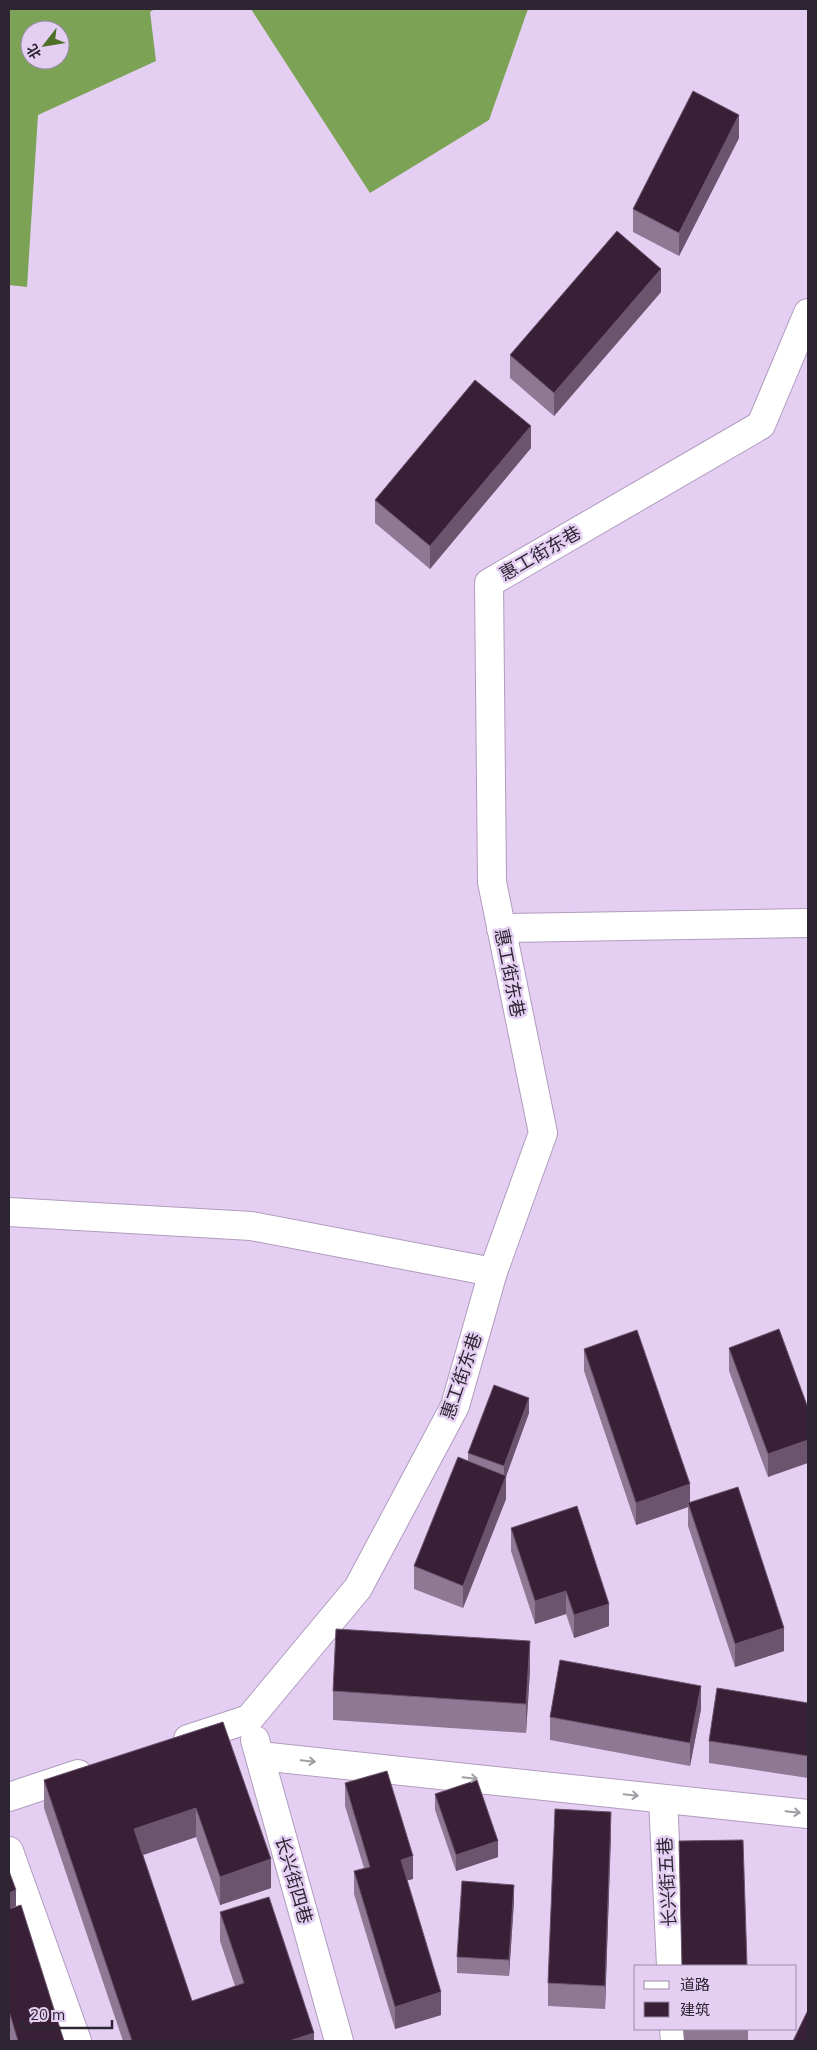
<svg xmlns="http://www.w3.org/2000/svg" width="817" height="2050" font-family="Mulish,'Noto Sans SC',sans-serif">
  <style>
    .forest { fill: #7ca355; fill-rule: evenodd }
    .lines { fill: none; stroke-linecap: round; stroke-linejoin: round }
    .minor-casing { stroke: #b09cbe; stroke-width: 30 }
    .minor { stroke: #fff; stroke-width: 28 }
    .wall { fill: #8e7894 }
    .shaded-wall { fill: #6c546f }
    .building { fill: #392036; stroke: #6c546f }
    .oneway { stroke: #a09da3 }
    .labels { text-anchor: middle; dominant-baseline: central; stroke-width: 5; stroke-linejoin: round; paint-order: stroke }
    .street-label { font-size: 18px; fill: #2d2532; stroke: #e4cff3 }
  </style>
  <rect width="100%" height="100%" fill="#e4cff3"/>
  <g class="forest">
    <path d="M 9,9 L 155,9 L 150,12 L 156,61 L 38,115 L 27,287 L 9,285 ZM 30,30 L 60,30 L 60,60 L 30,60 Z"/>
    <polygon points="251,9 528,9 489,120 370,193"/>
  </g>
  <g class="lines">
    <g class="minor-casing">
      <g id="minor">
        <polyline points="501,928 808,923"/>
        <polyline points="9,1212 251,1226 493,1272"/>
        <polyline points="249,1719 358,1588 455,1406 493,1272 543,1133 492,882 489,583 761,425 808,313"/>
        <polyline points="188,1739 249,1719"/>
        <polyline points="255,1740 339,2041"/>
        <polyline points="260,1756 808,1814"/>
        <polyline points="9,1797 78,1774"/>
        <polyline points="663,1799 671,1966"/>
        <polyline points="9,1851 77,2041"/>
        <polyline points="674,2029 675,2041"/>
      </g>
    </g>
    <use href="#minor" class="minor"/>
  </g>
  <g class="wall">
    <polygon points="739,138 679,256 633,232 633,209"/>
    <polygon points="661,292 554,416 510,378 510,355"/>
    <polygon points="531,448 430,569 375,523 375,500"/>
    <polygon points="729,1348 808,1408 768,1477 729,1371"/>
    <polygon points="584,1349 690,1502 784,1651 735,1667 688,1526 688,1507 636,1525 584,1371"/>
    <polygon points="529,1413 506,1476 506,1499 463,1608 414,1589 414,1566 468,1461 468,1453"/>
    <polygon points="511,1528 609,1626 574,1638 566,1614 535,1624 511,1551"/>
    <polygon points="530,1670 526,1733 333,1720 333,1691"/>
    <polygon points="808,1703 808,1778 709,1763 709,1741"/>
    <polygon points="701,1709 690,1766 550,1740 550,1717"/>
    <polygon points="223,1722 271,1888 220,1905 196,1837 143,1855 192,2001 235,1986 220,1941 220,1912 314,2041 123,2041 44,1808 44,1780"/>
    <polygon points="345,1783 413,1879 407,1880 441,2015 395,2029 354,1894 354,1871 364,1868 345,1806"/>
    <polygon points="435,1794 498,1857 456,1871 435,1810"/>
    <polygon points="611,1834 605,2009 548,2006 548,1983"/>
    <polygon points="679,1841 747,1966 682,1966"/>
    <polygon points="514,1901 509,1976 457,1973 457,1957"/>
    <polygon points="9,1909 64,2041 9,2041"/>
    <polygon points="683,2029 748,2029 748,2041 684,2041"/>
  </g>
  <g class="shaded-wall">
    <polygon points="739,115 739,138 679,256 679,233"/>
    <polygon points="661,269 661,292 554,416 554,393"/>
    <polygon points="531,426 531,448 430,569 430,546"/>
    <polygon points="529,1398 529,1413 504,1482 504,1466"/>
    <polygon points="808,1440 808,1463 768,1477 768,1454"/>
    <polygon points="506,1476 506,1499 463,1608 463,1586"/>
    <polygon points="690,1484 690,1507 688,1503 688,1507 636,1525 636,1503"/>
    <polygon points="566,1591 566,1614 535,1624 535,1601"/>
    <polygon points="609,1604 609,1626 574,1638 574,1615"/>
    <polygon points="784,1628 784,1651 735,1667 735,1644"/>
    <polygon points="530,1641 530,1670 526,1733 526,1704"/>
    <polygon points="701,1686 701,1709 690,1766 690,1743"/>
    <polygon points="196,1808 196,1837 134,1858 134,1829"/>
    <polygon points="611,1812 611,1834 605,2009 605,1986"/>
    <polygon points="498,1841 498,1857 456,1871 456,1855"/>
    <polygon points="413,1856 413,1879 401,1882 401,1860"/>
    <polygon points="271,1859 271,1888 220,1905 220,1877"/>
    <polygon points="514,1885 514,1901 509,1976 509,1960"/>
    <polygon points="16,1890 16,1906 9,1909 9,1893"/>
    <polygon points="441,1992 441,2015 395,2029 395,2007"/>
    <polygon points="314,2033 314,2041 289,2041"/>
  </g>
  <g class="building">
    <polygon points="693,91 739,115 679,233 633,209"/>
    <polygon points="617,231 661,269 554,393 510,355"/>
    <polygon points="475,380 531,426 430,546 375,500"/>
    <polygon points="779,1329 808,1408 808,1440 768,1454 729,1348"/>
    <polygon points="637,1330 690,1484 636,1503 584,1349"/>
    <polygon points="494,1385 529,1398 504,1466 468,1453"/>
    <polygon points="458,1457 506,1476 463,1586 414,1566"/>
    <polygon points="738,1487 784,1628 735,1644 688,1503"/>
    <polygon points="577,1506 609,1604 574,1615 566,1591 535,1601 511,1528"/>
    <polygon points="336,1629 530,1641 526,1704 333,1691"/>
    <polygon points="560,1660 701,1686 690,1743 550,1717"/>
    <polygon points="717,1688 808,1703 808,1756 709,1741"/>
    <polygon points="223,1722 271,1859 220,1877 196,1808 134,1829 192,2001 244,1983 220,1912 269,1897 314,2033 289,2041 132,2041 44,1780"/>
    <polygon points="387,1771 413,1856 401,1860 441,1992 395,2007 354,1871 370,1867 345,1783"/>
    <polygon points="477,1780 498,1841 456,1855 435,1794"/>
    <polygon points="555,1809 611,1812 605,1986 548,1983"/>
    <polygon points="743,1840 747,1966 682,1966 679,1841"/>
    <polygon points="9,1871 16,1890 9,1893"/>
    <polygon points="462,1881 514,1885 509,1960 457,1957"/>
    <polygon points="21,1905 64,2041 18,2041 9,2011 9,1909"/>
    <polygon points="807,2012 808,2013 808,2041 793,2041"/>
  </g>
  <defs><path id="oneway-shaft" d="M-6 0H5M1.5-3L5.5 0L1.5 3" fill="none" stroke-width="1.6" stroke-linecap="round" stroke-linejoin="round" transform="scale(1.25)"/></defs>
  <g class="oneway">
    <use href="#oneway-shaft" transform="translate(308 1761) rotate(6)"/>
    <use href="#oneway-shaft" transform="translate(470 1778) rotate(6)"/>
    <use href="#oneway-shaft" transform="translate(631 1795) rotate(6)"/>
    <use href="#oneway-shaft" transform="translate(793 1812) rotate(6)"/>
  </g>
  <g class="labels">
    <g class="street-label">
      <text transform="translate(540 553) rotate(-30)">惠工街东巷</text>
      <text transform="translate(510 973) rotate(79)">惠工街东巷</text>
      <text transform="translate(461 1376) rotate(-71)">惠工街东巷</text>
      <text transform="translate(294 1880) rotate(74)">长兴街四巷</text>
      <text transform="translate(667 1882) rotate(-93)">长兴街五巷</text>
    </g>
  </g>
  <rect width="817" height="2050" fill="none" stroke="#2d2532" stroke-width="20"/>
  <rect x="634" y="1965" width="162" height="65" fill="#e4cff3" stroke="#9b8ba6"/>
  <rect x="644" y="1981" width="25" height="8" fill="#ffffff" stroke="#9b8ba6"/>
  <text x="680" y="1990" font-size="15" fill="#2d2532">道路</text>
  <rect x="644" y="2002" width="25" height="15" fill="#392036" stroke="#9b8ba6"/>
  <text x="680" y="2015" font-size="15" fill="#2d2532">建筑</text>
  <g transform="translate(45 45) rotate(239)"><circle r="24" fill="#e4cff3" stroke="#9b8ba6"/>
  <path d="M0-4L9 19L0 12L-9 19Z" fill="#4e7027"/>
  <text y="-8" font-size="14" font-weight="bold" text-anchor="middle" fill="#2d2532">北</text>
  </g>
  <path d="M22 2020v8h90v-8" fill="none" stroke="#2d2532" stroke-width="2.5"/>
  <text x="30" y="2020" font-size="15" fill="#2d2532" stroke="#e4cff3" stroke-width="4" paint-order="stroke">20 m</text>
</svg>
